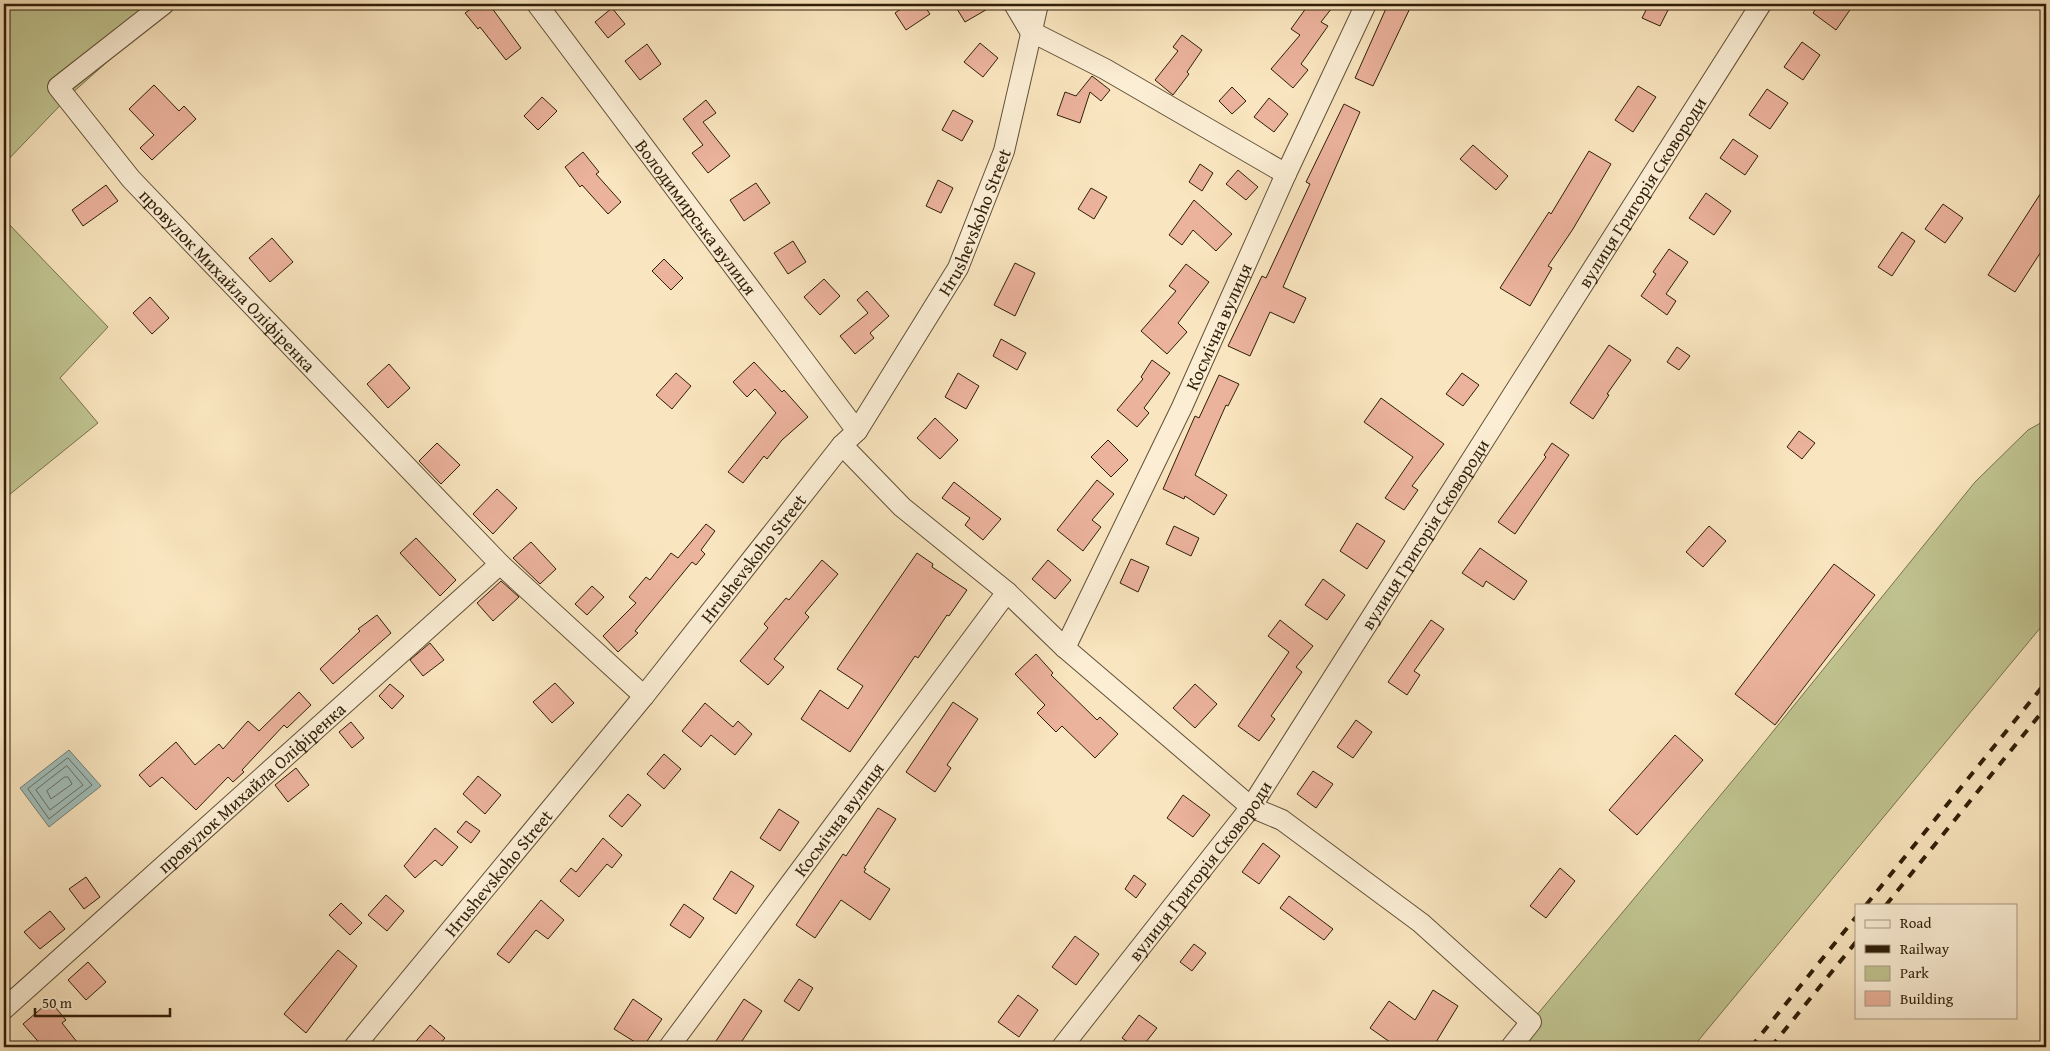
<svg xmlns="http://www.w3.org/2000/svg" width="2050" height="1051" font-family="'Gentium Book Plus',serif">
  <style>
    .green { fill: #c0c490; stroke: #78724c }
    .water { fill: #a0bdb9; stroke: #737e72 }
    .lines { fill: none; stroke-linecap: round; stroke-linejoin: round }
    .shore { stroke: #686e60; stroke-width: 1 }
    .building { fill: #ebb29c; stroke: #301f08 }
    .street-casing { stroke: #625036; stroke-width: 22 }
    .street { stroke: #fbeed5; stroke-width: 20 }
    .rail { stroke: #301f08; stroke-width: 4; stroke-dasharray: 9 9; stroke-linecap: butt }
    .labels { text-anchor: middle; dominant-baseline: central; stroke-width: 4; stroke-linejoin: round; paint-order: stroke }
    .street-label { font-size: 18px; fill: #301f08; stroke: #fbeed5 }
  </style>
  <rect width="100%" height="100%" fill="#f9e5bf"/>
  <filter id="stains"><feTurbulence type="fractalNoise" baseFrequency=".004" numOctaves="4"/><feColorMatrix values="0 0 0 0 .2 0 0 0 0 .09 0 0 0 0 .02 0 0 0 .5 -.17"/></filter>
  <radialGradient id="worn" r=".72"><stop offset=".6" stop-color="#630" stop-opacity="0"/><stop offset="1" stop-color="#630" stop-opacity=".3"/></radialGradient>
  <g class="green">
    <polygon points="4,4 172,4 70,95 4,164"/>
    <polygon points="4,219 108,327 60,378 98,423 4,499"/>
    <polygon points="2046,420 2046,621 1693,1047 1510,1047 1749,761 1975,482 2028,430"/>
  </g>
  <polygon class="water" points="69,750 101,786 49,827 20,788"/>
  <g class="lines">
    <g class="shore">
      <polygon points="68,758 92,785 49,819 28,789"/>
      <polygon points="67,766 83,785 50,810 36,790"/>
      <polygon points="65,777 68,777 72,784 51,799 47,791"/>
    </g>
  </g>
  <g class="building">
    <polygon points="478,4 489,4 521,48 506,60 480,27 478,29 465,13"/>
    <polygon points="908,4 923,4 930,14 906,30 895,13"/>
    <polygon points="954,4 996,4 965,22"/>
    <polygon points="1309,4 1335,4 1321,22 1328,26 1301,64 1308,70 1293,88 1271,69 1300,35 1291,29"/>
    <polygon points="1388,4 1412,4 1373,86 1355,78"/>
    <polygon points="1649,4 1671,4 1660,26 1642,18"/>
    <polygon points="1819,4 1854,4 1836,30 1813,13"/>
    <polygon points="612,8 625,24 608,38 595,22"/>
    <polygon points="1182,35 1202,50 1187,72 1189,74 1173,95 1155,80 1178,51 1173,47"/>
    <polygon points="1802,42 1820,55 1803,80 1784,67"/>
    <polygon points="980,43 998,58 983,77 964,62"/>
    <polygon points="647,44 661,64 640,80 625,61"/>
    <polygon points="1092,76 1110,90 1101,101 1090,92 1080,123 1057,115 1065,92 1076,96"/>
    <polygon points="154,85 179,111 184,106 196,119 152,160 140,148 154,135 129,109"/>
    <polygon points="1638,86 1656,97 1633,132 1615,120"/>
    <polygon points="1232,87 1246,101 1232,114 1219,101"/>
    <polygon points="1767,89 1788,103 1770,129 1749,115"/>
    <polygon points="542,97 557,111 538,130 524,116"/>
    <polygon points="1269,98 1288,114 1274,132 1254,117"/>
    <polygon points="706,100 716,113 703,122 730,156 708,173 692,153 703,145 683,119"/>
    <polygon points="1344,104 1360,112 1283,287 1306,298 1294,323 1270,312 1250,356 1228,346 1262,276 1266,278 1310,184 1306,182"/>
    <polygon points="953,110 973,121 962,141 942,130"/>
    <polygon points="1733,139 1758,156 1745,175 1720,158"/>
    <polygon points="1473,145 1508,176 1496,190 1460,159"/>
    <polygon points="1589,151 1611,164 1573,229 1548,266 1552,268 1530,306 1500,288 1549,212 1551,214"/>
    <polygon points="583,152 599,172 596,174 621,202 608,214 582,185 580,187 565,167"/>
    <polygon points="1200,164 1213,173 1202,191 1189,182"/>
    <polygon points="1238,170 1258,187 1246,200 1226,184"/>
    <polygon points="938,180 953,188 941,213 926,206"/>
    <polygon points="756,183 770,203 744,221 730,200"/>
    <polygon points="106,185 118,201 83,226 72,210"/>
    <polygon points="2046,185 2046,244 2015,292 1988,275"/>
    <polygon points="1091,188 1107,197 1094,219 1078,209"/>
    <polygon points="1706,193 1731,211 1714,235 1689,218"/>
    <polygon points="1194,200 1232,234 1216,251 1193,230 1182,245 1169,235"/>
    <polygon points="1943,204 1963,218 1945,243 1925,229"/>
    <polygon points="1902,232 1915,241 1892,276 1878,267"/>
    <polygon points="272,238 293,262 270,282 249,258"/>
    <polygon points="793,241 806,262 788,274 774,253"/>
    <polygon points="1669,249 1688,262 1666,294 1676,301 1667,315 1641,296 1656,274 1653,272"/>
    <polygon points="664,259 683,278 671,290 652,271"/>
    <polygon points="1015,263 1035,273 1015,316 994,305"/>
    <polygon points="1186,264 1209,282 1178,323 1187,332 1167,354 1141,331 1176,291 1169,286"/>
    <polygon points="824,279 840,296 820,315 804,297"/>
    <polygon points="867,291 889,316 870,333 874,338 855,354 840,336 868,313 857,300"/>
    <polygon points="150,297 169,318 152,334 133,313"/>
    <polygon points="1001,339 1026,353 1017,370 993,356"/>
    <polygon points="1609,345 1631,360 1607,394 1609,395 1593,419 1570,403"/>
    <polygon points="1677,347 1690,356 1679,370 1667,362"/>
    <polygon points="1152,360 1170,373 1144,408 1149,413 1137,427 1117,410 1143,379 1141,377"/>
    <polygon points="754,362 782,392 784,390 808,417 782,440 767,459 764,456 743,483 728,472 776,413 755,389 747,397 733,382"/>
    <polygon points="389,364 410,388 388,408 367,384"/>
    <polygon points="676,373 691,386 672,409 656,395"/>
    <polygon points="958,373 979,386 966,409 945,397"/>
    <polygon points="1462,373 1479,385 1463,406 1446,394"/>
    <polygon points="1219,375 1239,384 1228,406 1226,405 1195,475 1227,495 1214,515 1185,496 1184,499 1163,489 1195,416 1199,418"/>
    <polygon points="1381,398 1444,444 1412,486 1418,490 1404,510 1385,498 1413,457 1364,422"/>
    <polygon points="935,418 958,440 940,459 917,438"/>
    <polygon points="1799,431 1815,443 1802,459 1787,447"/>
    <polygon points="1108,440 1128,460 1111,477 1091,457"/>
    <polygon points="437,443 460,465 441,484 419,461"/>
    <polygon points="1552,443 1569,455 1515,534 1498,522 1546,457 1544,455"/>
    <polygon points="1097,480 1114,494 1092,520 1101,527 1083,551 1057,530"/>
    <polygon points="954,482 1001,519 983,540 965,525 970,518 942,498"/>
    <polygon points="497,489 517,508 493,534 473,514"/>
    <polygon points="1357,523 1385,541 1367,569 1340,551"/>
    <polygon points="706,524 715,531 701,550 705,554 696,565 692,562 635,631 638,633 618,652 603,636 636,603 629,597 646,577 650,580 671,553 678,558"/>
    <polygon points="1174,526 1199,538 1191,556 1166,544"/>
    <polygon points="1709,526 1726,541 1703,567 1686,552"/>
    <polygon points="416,538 456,580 440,596 400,553"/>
    <polygon points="531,542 556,569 540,584 513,558"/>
    <polygon points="1480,548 1527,581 1514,600 1486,581 1483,587 1462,573"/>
    <polygon points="917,553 933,564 932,567 967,590 949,616 947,615 918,658 915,656 850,752 801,719 820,690 848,709 863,686 837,669"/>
    <polygon points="1131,559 1149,567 1138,592 1120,583"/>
    <polygon points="822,560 838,574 805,613 809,617 774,659 784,667 768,685 740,661 768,628 764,624 786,598 789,600"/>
    <polygon points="1048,560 1071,580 1055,599 1032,579"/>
    <polygon points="1834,564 1875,595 1775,725 1735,694"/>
    <polygon points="1323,579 1345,595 1327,620 1305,605"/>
    <polygon points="501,581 519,597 493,621 477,603"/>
    <polygon points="592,586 604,597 587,615 575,604"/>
    <polygon points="377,615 391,633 333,684 320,669 360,631 358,629"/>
    <polygon points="1280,620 1313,646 1296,667 1302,672 1271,716 1275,719 1259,741 1238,726 1289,652 1268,636"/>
    <polygon points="1431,620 1444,629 1414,671 1420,675 1407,695 1388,682"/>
    <polygon points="430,643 444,660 423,676 410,660"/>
    <polygon points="1036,654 1053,673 1051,675 1097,720 1100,717 1118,734 1095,758 1062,726 1056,732 1037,713 1045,705 1015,674"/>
    <polygon points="555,683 574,703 552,723 533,702"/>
    <polygon points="390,684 404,696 392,709 379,696"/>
    <polygon points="1195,684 1217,704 1195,728 1173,708"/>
    <polygon points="299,692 311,705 287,728 284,725 242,770 244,772 233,782 228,777 196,810 162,777 150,787 139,775 176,742 195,765 219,744 223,749 248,721 259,731"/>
    <polygon points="953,702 978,719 947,765 951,768 935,792 906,772"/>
    <polygon points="705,703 733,727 738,721 752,734 735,755 711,735 701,747 682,731"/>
    <polygon points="1356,720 1372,732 1353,758 1337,747"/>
    <polygon points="351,722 364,738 352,748 339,732"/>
    <polygon points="1675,735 1703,760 1637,835 1609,810"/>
    <polygon points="664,754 681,769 664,789 647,774"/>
    <polygon points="296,768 309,785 288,802 275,785"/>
    <polygon points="1313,771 1333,784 1316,808 1297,794"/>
    <polygon points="478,776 501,795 485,814 463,794"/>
    <polygon points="628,794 641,805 622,827 609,816"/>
    <polygon points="1183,795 1210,815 1193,837 1167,818"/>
    <polygon points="878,808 896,819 864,868 866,869 864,872 890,889 870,920 841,900 815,938 796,925 843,854 846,856"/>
    <polygon points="779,809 799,822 780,851 760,838"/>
    <polygon points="466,821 480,831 471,843 457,832"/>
    <polygon points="435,828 458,847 442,866 435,860 415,878 404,866"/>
    <polygon points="603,838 622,855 612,868 607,864 579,897 560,881 571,868 576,872"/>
    <polygon points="1263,843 1280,856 1259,884 1242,872"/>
    <polygon points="1560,868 1575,881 1546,918 1530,906"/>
    <polygon points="731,871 754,886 736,914 713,899"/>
    <polygon points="1134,875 1146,884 1136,898 1125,889"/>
    <polygon points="86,877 100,897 84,909 69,889"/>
    <polygon points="386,895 404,911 387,931 368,915"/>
    <polygon points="1289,896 1333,929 1324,940 1280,908"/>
    <polygon points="541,900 564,920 548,939 536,930 509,963 497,954"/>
    <polygon points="341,903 362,923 350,935 329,915"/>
    <polygon points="684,904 704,918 690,938 670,925"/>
    <polygon points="50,911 65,929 40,949 24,932"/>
    <polygon points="1075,936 1099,954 1076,985 1052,967"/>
    <polygon points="1194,944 1206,953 1192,971 1180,962"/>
    <polygon points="338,950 357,966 306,1033 284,1014"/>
    <polygon points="88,962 106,982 86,1000 68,980"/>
    <polygon points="799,979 813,988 799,1011 784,1001"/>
    <polygon points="1433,990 1458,1006 1433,1047 1397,1047 1370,1028 1389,1001 1415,1020"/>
    <polygon points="1018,995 1038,1010 1019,1037 998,1022"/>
    <polygon points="633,999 662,1019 643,1047 614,1029"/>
    <polygon points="744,999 762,1011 738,1047 712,1047"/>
    <polygon points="50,1001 66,1020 62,1023 81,1047 43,1047 23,1024"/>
    <polygon points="1139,1015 1157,1028 1142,1047 1135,1047 1122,1038"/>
    <polygon points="430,1025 445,1038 437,1047 411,1047"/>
  </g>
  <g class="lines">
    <g class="street-casing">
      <g id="street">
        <path id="s1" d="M 164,4 L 58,87 L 131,179 L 500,564 L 644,696"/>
        <path id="s2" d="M 537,4 L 857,431"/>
        <polyline points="1014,4 1030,31 1105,69 1286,174"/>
        <polyline points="842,445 902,507 1007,592 1065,648 1251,807 1282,820 1421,923 1531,1022 1511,1047"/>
        <path id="s3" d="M 1065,648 L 1182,407 L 1286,174 L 1366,4"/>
        <path id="s4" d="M 4,1009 L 500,564"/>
        <path id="s5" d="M 354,1047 L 644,696 L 842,445 L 857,431 L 958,268 L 1004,151 L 1038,4"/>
        <path id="s6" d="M 669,1047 L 1007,592"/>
        <path id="s7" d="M 1062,1047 L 1251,807 L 1761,4"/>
      </g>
    </g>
    <use href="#street" class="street"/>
    <g class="rail">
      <polyline points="1866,905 2046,682"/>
      <polyline points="1886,905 2046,707"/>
      <polyline points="1751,1047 1856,917"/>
      <polyline points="1771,1047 1856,942"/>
    </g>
  </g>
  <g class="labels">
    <g class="street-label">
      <text stroke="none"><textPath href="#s7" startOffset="1034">вулиця Григорія Сковороди</textPath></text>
      <text stroke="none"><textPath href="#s2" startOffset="266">Володимирська вулиця</textPath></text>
      <text stroke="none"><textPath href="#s5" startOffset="1036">Hrushevskoho Street</textPath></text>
      <text stroke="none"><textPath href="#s1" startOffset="392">провулок Михайла Оліфіренка</textPath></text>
      <text stroke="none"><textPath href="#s3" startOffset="356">Космічна вулиця</textPath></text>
      <text stroke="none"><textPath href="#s7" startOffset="629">вулиця Григорія Сковороди</textPath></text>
      <text stroke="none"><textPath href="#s5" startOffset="631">Hrushevskoho Street</textPath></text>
      <text stroke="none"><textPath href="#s4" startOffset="332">провулок Михайла Оліфіренка</textPath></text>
      <text stroke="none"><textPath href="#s6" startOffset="284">Космічна вулиця</textPath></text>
      <text stroke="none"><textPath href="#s7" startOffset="224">вулиця Григорія Сковороди</textPath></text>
      <text stroke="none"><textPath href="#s5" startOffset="226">Hrushevskoho Street</textPath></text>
    </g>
  </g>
  <rect width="2050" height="1051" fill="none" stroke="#f9e5bf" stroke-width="20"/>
  <rect x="5" y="5" width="2040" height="1041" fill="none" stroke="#301f08" stroke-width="2.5"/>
  <rect x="10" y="10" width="2030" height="1031" fill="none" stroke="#301f08"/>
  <rect x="1855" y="904" width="162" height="115" fill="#fbeed5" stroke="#aa9b83"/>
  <rect x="1865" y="920" width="25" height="8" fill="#fbeed5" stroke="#aa9b83"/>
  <text x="1900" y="928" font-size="15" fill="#301f08">Road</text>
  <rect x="1865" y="945" width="25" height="8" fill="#301f08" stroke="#aa9b83"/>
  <text x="1900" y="954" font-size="15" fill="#301f08">Railway</text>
  <rect x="1865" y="966" width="25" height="15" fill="#c0c490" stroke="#aa9b83"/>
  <text x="1900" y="978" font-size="15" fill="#301f08">Park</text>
  <rect x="1865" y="991" width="25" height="15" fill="#ebb29c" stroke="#aa9b83"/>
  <text x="1900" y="1004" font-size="15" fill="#301f08">Building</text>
  <path d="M35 1008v8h135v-8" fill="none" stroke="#301f08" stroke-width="2.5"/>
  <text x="42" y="1008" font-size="15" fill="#301f08" stroke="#fbeed5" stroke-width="4" paint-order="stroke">50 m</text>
  <rect width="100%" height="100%" filter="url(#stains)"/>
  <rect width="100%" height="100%" fill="url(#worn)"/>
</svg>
